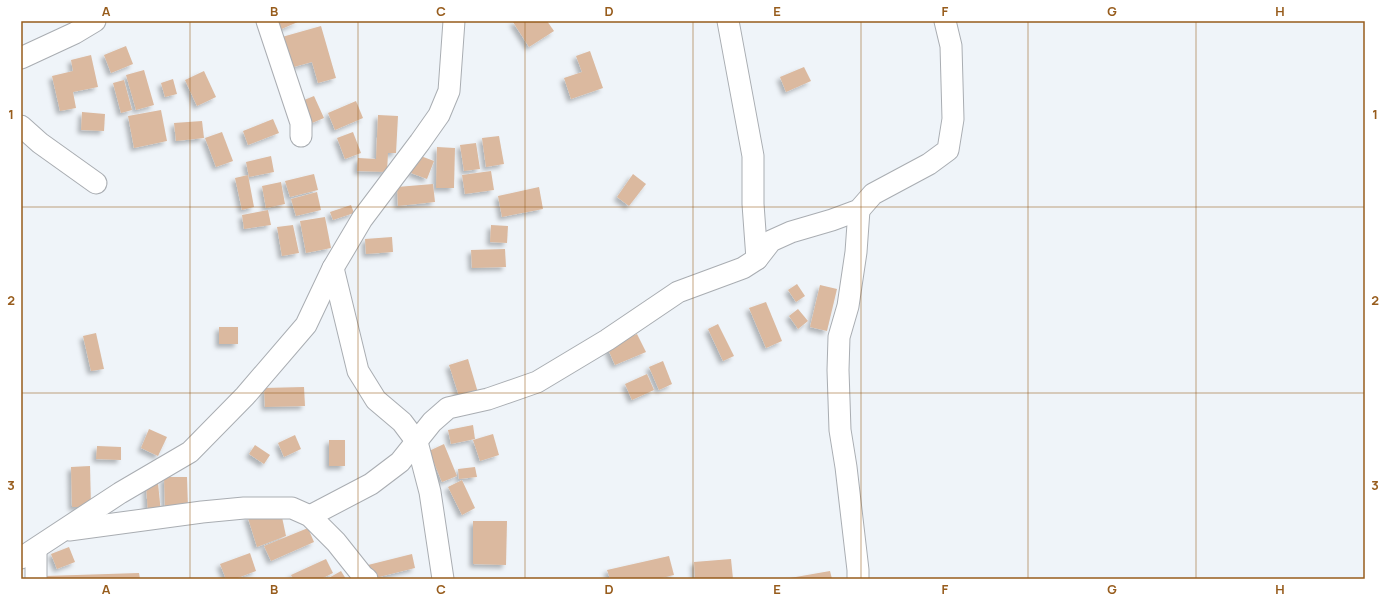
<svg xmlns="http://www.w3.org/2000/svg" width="1386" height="600" font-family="Manrope,sans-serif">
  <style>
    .building { fill: #dbb99f; filter: url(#shadow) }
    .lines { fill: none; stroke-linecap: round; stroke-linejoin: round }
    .street-casing { stroke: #a9adb2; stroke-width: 23 }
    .street { stroke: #fff; stroke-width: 21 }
    .grid { fill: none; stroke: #975c1c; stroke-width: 1; stroke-opacity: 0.55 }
    .neatline { fill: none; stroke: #975c1c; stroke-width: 1.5 }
    .grid-label { font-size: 13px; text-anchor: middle; font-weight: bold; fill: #975c1c }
  </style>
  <defs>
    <filter id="shadow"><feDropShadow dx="-3.5" dy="3.5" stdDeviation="2" flood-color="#0004"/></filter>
  </defs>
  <rect width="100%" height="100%" fill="#eff4f9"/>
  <g class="building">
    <polygon points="273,21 300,21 277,31"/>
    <polygon points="514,21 547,21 554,31 529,47 513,22"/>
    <polygon points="321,26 336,78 318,83 312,62 290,68 282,37"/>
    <polygon points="126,46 133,64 111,73 104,55"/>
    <polygon points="590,51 603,88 571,99 564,78 582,72 576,56"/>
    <polygon points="91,55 98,87 73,92 76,108 60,111 52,76 73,71 71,60"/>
    <polygon points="804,67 811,81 786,92 780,77"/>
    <polygon points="144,70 154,105 136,110 126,75"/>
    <polygon points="204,71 216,97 197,106 185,80"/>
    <polygon points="173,79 177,94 165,97 161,83"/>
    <polygon points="124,80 132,110 121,113 113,83"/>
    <polygon points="314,96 324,118 307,125 297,103"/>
    <polygon points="356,101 363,118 335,130 328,113"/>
    <polygon points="161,110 167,141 134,148 128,116"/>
    <polygon points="82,112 105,114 104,131 81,130"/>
    <polygon points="378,115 398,116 396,153 388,153 387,172 357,171 358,158 376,159"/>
    <polygon points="273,119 279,133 248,145 243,131"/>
    <polygon points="202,121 204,138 176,141 174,123"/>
    <polygon points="222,132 233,161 216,167 205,138"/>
    <polygon points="353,132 361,153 345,159 337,138"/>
    <polygon points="499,136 504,164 486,167 482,138"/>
    <polygon points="476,143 480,169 464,171 460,145"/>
    <polygon points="437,147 455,148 454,188 436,188"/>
    <polygon points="418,155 434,161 427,179 411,173"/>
    <polygon points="271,156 274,172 249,177 246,162"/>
    <polygon points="491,171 494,190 465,194 462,175"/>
    <polygon points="314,174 318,190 290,197 285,181"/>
    <polygon points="633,174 646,184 629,206 617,197"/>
    <polygon points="248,175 254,207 242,210 235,178"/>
    <polygon points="281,182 285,204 266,208 262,186"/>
    <polygon points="433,184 435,202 398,206 397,187"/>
    <polygon points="539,187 543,209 502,217 498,196"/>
    <polygon points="317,192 321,210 296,216 291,199"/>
    <polygon points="351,205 354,213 333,220 330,212"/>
    <polygon points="268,210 271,225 244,229 242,215"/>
    <polygon points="325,217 331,248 306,253 300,221"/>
    <polygon points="293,225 299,253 282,256 277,227"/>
    <polygon points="491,225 508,226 507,243 490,242"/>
    <polygon points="392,237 393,252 366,254 365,239"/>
    <polygon points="505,249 506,267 472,268 471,250"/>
    <polygon points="797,284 805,296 796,302 788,290"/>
    <polygon points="820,285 837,289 827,331 810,327"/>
    <polygon points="766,302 782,341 766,348 749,308"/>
    <polygon points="798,309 808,321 798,329 789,316"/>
    <polygon points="718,324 734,356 723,361 708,329"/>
    <rect x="219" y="327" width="19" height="17"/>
    <polygon points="96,333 104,369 91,371 83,336"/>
    <polygon points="637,334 646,352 615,365 607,347"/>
    <polygon points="468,359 479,396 461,402 449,365"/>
    <polygon points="663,361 672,384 659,390 649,367"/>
    <polygon points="647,374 654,390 632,400 625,384"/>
    <polygon points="304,387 305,406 265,407 264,388"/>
    <polygon points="473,425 475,439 451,444 448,430"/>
    <polygon points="149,429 167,437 158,456 141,448"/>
    <polygon points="493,434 499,455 480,461 473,440"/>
    <polygon points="295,435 301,449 284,457 278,443"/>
    <rect x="329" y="440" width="16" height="26"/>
    <polygon points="444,444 457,476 442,482 429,451"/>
    <polygon points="255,445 270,455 264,464 249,454"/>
    <polygon points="97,446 121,447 121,460 96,459"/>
    <polygon points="90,466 91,507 72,507 71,467"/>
    <polygon points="475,467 477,477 459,479 458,469"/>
    <polygon points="164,477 187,477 188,508 165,509"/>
    <polygon points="462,480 475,508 462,515 448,487"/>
    <polygon points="158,483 161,513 148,514 146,484"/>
    <polygon points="247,515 282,517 286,536 257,547"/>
    <polygon points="473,521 507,521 506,565 473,564"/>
    <polygon points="308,528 314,542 271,561 264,546"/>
    <polygon points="69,547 75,562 57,569 51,554"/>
    <polygon points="250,553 256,571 235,579 226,579 220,564"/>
    <polygon points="412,554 415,568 371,579 368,565"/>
    <polygon points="669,556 674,575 657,579 610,579 607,570"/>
    <polygon points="326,559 333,573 321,579 293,579 291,575"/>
    <polygon points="731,559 733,579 695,579 694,562"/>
    <polygon points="341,571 346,579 327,579"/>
    <polygon points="830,571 832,579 790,579 790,578"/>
    <polygon points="139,573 140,579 45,579 45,576"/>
  </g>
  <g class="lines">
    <g class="street-casing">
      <g id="street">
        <polyline points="267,21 301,123 301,136"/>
        <polyline points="728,21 753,156 753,204 757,259"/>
        <polyline points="21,58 75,33 95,21"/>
        <polyline points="21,126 40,143 96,183"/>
        <polyline points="333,268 358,371 376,400 402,422 417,442 430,492 443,579"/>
        <polyline points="310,516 371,484 400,462 432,422 448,408 488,399 537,382 607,340 678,292 743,268 757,259 771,241 791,232 832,220 859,210 873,194 929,164 948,150 953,119 951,46 945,21"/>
        <polyline points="69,530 202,512 244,508 292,508 310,516 336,542 363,576 367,579"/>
        <polyline points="36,550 36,579"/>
        <polyline points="21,558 120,493 190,452 245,396 306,325 333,268 362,219 420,142 439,115 449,91 454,21"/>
        <polyline points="858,579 858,570 846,467 840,430 838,370 839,337 848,306 856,252 859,210"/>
      </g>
    </g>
    <use href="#street" class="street"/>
  </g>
  <path class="grid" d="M 190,21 L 190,579M 358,21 L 358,579M 525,21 L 525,579M 693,21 L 693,579M 861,21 L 861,579M 1028,21 L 1028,579M 1196,21 L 1196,579M 21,207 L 1365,207M 21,393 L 1365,393"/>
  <rect width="1386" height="600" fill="none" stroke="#ffffff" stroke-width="44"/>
  <rect x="22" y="22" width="1342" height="556" class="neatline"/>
  <g class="grid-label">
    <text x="106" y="16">A</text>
    <text x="274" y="16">B</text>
    <text x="441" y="16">C</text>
    <text x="609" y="16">D</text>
    <text x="777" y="16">E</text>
    <text x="945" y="16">F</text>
    <text x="1112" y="16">G</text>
    <text x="1280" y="16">H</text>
    <text x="11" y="119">1</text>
    <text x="1375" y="119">1</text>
    <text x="11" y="305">2</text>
    <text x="1375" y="305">2</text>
    <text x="11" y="490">3</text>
    <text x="1375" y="490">3</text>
    <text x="106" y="594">A</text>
    <text x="274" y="594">B</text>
    <text x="441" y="594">C</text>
    <text x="609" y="594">D</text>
    <text x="777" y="594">E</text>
    <text x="945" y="594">F</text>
    <text x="1112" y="594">G</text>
    <text x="1280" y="594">H</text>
  </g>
</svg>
